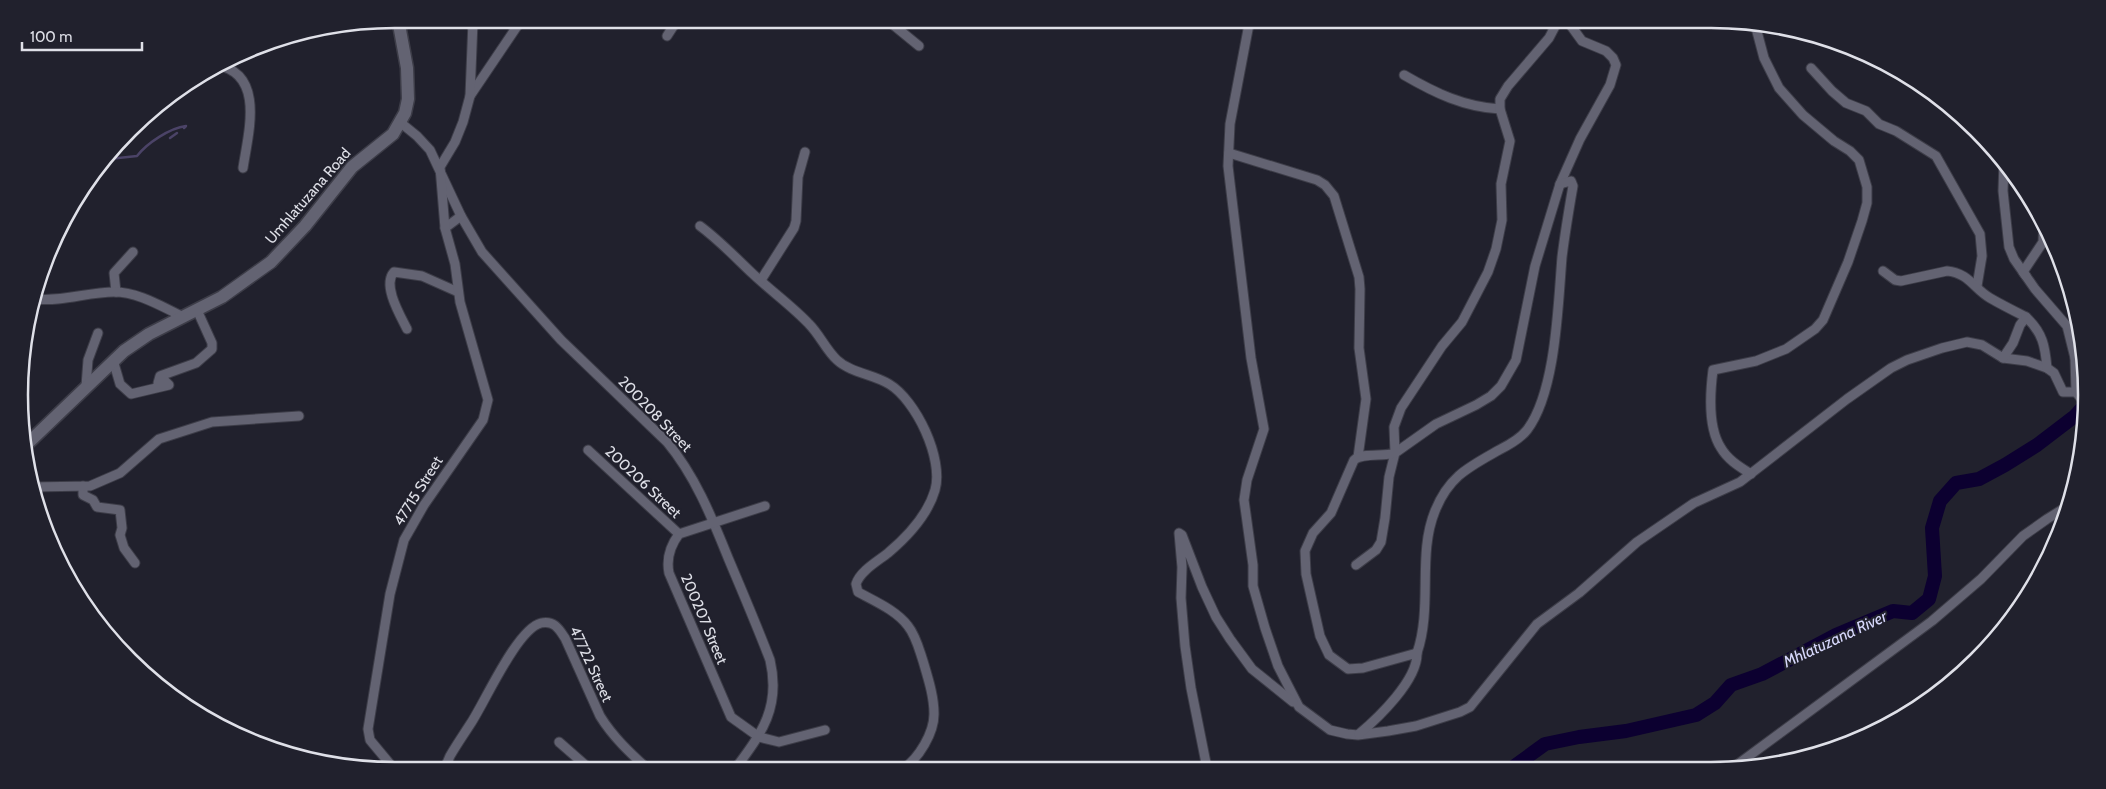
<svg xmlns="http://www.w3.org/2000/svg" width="2106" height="789" font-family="Cabin,sans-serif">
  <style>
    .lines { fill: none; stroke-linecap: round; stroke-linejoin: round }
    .stream { stroke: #4b4367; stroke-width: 2.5 }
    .river { stroke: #0c0030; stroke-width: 14 }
    .street-casing { stroke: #3d3d48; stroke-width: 11 }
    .secondary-casing { stroke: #3d3d48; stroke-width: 15 }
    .street { stroke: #636372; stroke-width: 9 }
    .secondary { stroke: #636372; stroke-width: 12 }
    .labels { text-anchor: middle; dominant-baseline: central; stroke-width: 4; stroke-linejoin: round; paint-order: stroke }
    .street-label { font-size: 15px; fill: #dfe0e8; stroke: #21212d }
    .water-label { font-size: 16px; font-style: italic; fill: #d7d8fc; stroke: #21212d }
    .rim { fill: none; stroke: #dfe0e8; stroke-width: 2.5 }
  </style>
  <rect width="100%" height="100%" fill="#21212d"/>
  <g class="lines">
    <g class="stream">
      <polyline points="170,138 177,133"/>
      <path d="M 109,159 L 137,156 C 147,143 170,128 186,126 L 184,128"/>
    </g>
    <polyline class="river" points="1512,768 1545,744 1579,737 1626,731 1696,715 1715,703 1731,685 1762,674 1836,635 1893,611 1912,613 1929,599 1935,576 1932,528 1940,501 1956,483 1979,479 2005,465 2037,445 2075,416 2086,404"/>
    <g class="street-casing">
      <g id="street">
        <polyline points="886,19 919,46"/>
        <polyline points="1250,19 1230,124 1228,166 1251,358 1264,429 1247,480 1244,500 1253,565 1253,586 1265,628 1278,666 1299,707 1330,730 1347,734 1358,735 1388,731 1416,726 1460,712 1470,707 1537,624 1579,593 1637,542 1694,503 1740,482 1847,399 1891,368 1907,360 1942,348 1967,342 1982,345 2003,358 2027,361 2047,368 2054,373 2063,392 2076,392"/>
        <polyline points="667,36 678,19"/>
        <path d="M 216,65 C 266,73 248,134 243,168"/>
        <polyline points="1811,68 1832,91 1846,103 1866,111 1879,124 1896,131 1936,156 1980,234 1982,256 1977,286"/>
        <path d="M 1404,75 C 1435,93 1464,107 1500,109"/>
        <polyline points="470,96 522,19"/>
        <path d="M 401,123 L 417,136 L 430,150 L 461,216 L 482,252 L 561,340 L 667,442 C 696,477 712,518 729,560 C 743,593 757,626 770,660 C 781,707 762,733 735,769"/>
        <polyline points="1229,153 1317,180 1325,185 1334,196 1359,277 1360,289 1359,348 1366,399 1358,457"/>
        <polyline points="2004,160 2003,191 2009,247 2014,259 2035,289 2067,326 2075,358 2076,392 2086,405"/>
        <path d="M 700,226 C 719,240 735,257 753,274 C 771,291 792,306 809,324 C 820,335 826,350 837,360 C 851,373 873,374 889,384 C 916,400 944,459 935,490 C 928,514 907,537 888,553 C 878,561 860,571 856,584 L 858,592 C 874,601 896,610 908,626 C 916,636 919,649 923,661 C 928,678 934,696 934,714 C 934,733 919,758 903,769"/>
        <polyline points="445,228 461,216"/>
        <path d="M 1883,271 L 1895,280 L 1901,281 L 1947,271 C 1969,273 1974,289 1990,298 C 2002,305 2014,311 2026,317 L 2020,325 L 2013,343 L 2003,358"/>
        <polyline points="2026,276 2023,272 2043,242 2044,221"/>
        <polyline points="761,280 794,228 796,221 798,177 805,152"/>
        <polyline points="116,292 114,273 133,252"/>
        <path d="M 36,299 C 62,302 88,292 114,292 C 139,292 162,307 184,317"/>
        <path d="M 2026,317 C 2043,333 2045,346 2047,368"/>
        <path d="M 407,329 C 400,315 382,285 394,272 L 422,276 L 458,292"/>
        <polyline points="2075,358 2084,347"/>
        <polyline points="113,360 120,384 131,394 169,385 164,380 158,383 160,376 196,363 212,349 212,343 197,310"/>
        <polyline points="86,386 88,360 98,333"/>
        <polyline points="588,450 679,534"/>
        <path d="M 1751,474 C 1740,467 1728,460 1721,448 C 1708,428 1710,393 1713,370 L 1756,361 L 1786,349 L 1815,329 L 1823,320 L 1848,262 L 1862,221 L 1867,203 L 1867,187 L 1859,160 L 1850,151 L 1834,141 L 1803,115 L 1779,88 L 1764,58 L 1755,24"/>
        <polyline points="83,486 83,495 93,500 97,507 120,510 122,528 120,535 124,548 135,563"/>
        <polyline points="32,487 90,486 120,473 159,439 212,422 299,416"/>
        <path d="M 765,506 L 679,534 C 670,546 666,558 669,573 L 731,717 L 759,737 L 779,742 L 825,730"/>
        <polyline points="1356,565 1376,550 1381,542 1385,518 1389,477 1395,453 1436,424 1476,405 1491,396 1501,386 1516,360 1535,266 1560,184 1580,139 1610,85 1616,65 1613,58 1606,51 1582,41 1566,19"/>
        <path d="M 1417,653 C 1433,606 1417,555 1435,511 C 1449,476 1469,467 1499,450 C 1509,445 1520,439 1527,430 C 1556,392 1558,305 1562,257 C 1565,233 1569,209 1573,186 L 1571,181 L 1560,184"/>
        <path d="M 1359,734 C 1378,718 1418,680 1417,653 L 1363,668 L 1348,669 L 1329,655 L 1320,636 L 1306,574 L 1305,551 L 1313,533 L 1331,513 L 1354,460 C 1363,452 1383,457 1395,453 L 1394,427 L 1401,408 L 1442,346 L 1462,322 L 1488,272 L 1496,249 L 1502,220 L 1501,184 L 1510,141 L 1500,109 L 1500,99 L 1508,86 L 1549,38 L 1559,19"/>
        <polyline points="559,742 591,770"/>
        <polyline points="1734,767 1932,621 1981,579 2023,536 2047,519 2068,506"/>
        <polyline points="1207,768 1191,688 1185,646 1181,598 1182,567 1179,533 1182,535 1202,587 1216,617 1230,639 1252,669 1293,702"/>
        <polyline points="395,770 370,740 368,729 390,594 404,540 424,505 483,420 488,400 460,302 455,264 445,228 440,167 455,142 463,122 470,96 473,21"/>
        <path d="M 444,770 L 450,756 C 457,744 464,734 471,723 C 485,702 517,629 541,623 C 554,620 559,629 565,638 L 600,716 C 613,737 630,753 649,770"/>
      </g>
    </g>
    <g class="secondary-casing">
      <polyline id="secondary" points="25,446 124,351 149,334 222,297 271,262 305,226 352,167 393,134 405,113 408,99 407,68 398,19"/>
    </g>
    <use href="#street" class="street"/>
    <use href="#secondary" class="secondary"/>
  </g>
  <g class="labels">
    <g class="street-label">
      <text transform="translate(308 196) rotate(-49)">Umhlatuzana Road</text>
      <text transform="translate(655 414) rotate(46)">200208 Street</text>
      <text transform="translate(643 482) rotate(43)">200206 Street</text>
      <text transform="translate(418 491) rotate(-58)">47715 Street</text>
      <text transform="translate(704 619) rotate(67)">200207 Street</text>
      <text transform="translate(591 664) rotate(65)">47722 Street</text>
    </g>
    <g class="water-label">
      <text transform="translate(1835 639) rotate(-25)">Mhlatuzana River</text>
    </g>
  </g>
  <path d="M0 0H2106V789H0ZM395 28H1711A367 367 0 0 1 2078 395V395A367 367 0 0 1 1711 762H395A367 367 0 0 1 28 395V395A367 367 0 0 1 395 28Z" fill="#21212d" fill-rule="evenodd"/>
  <path class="rim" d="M395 28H1711A367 367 0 0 1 2078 395V395A367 367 0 0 1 1711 762H395A367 367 0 0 1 28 395V395A367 367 0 0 1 395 28Z"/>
  <path d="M22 42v8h120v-8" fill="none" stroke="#dfe0e8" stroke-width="2.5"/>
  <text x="30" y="42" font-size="15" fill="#dfe0e8" stroke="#21212d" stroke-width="4" paint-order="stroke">100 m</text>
</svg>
